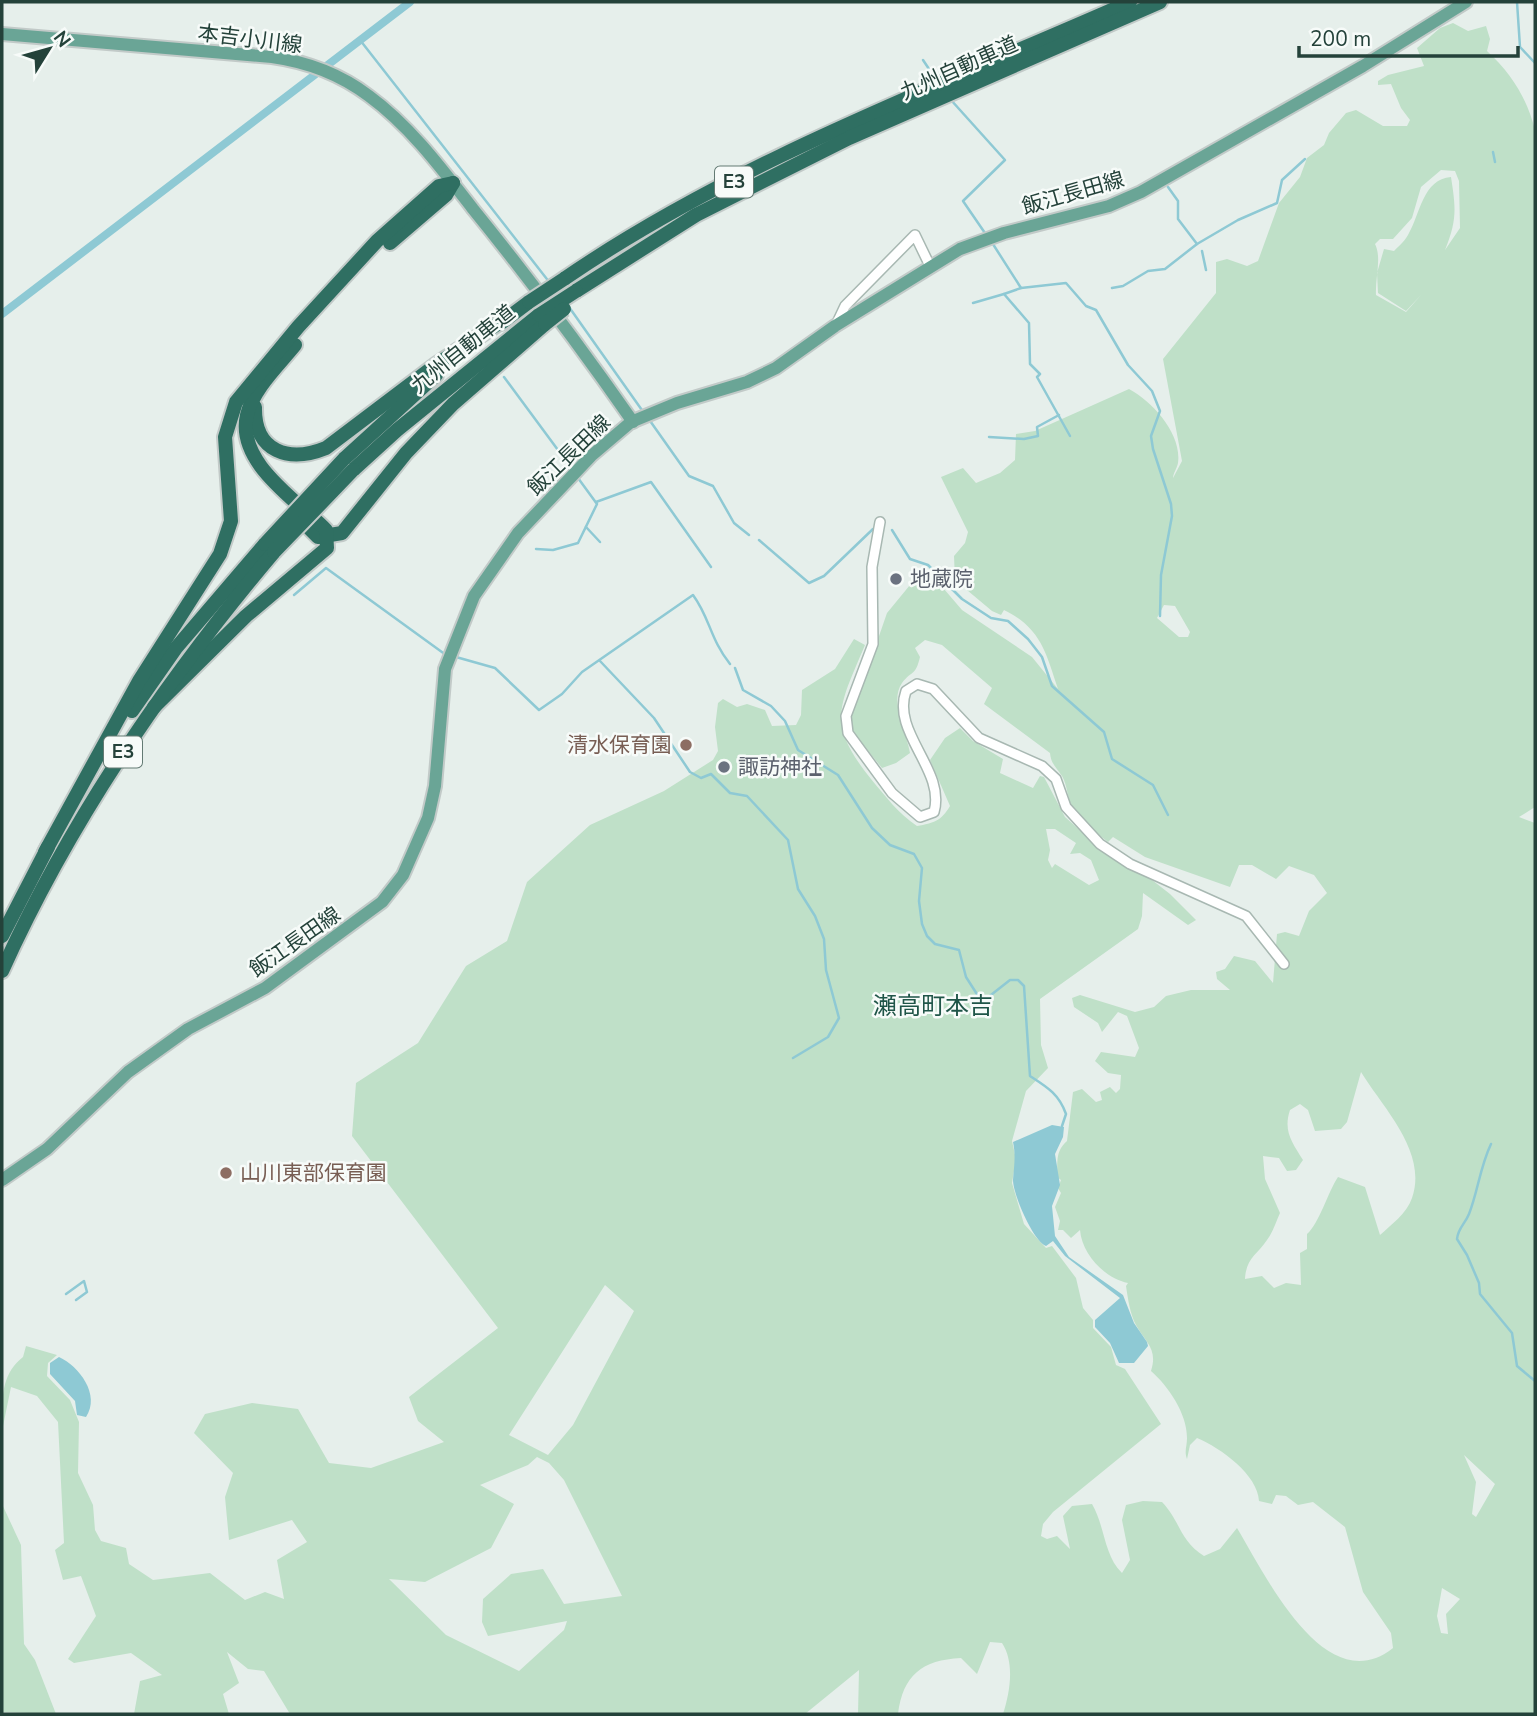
<svg xmlns="http://www.w3.org/2000/svg" width="1537" height="1716" font-family="'Nunito Sans','Noto Sans JP',sans-serif">
  <style>
    .green { fill: #bfe0c8; fill-rule: evenodd }
    .water { fill: #8ec9d4 }
    .lines { fill: none; stroke-linecap: round; stroke-linejoin: round }
    .stream { stroke: #8ec9d4; stroke-width: 2.5 }
    .canal { stroke: #8ec9d4; stroke-width: 8 }
    .minor-casing { stroke: #a8b8b2; stroke-width: 12 }
    .major-casing { stroke: #c2cac8; stroke-width: 16 }
    .highway-casing { stroke: #c2cac8; stroke-width: 18 }
    .minor { stroke: #fff; stroke-width: 9 }
    .major { stroke: #6aa596; stroke-width: 12 }
    .highway { stroke: #2f6f62; stroke-width: 14 }
    .highway-bridge-casing { stroke: #c2cac8; stroke-width: 18; stroke-linecap: butt }
    .highway-bridge { stroke: #2f6f62; stroke-width: 14 }
    .worship-dot { fill: #6b7280; stroke: #f7fbf9; stroke-width: 2.5 }
    .education-dot { fill: #8d6e63; stroke: #f7fbf9; stroke-width: 2.5 }
    .labels { text-anchor: middle; dominant-baseline: central; stroke-width: 5; stroke-linejoin: round; paint-order: stroke }
    .shield { fill: #f7fbf9; stroke: #637a73; stroke-width: 2 }
    .shield-label { font-size: 19px; font-weight: bold; fill: #24423a }
    .street-label { font-size: 21px; fill: #24423a; stroke: #f7fbf9 }
    .worship-label { font-size: 21px; fill: #5b616d; stroke: #f7fbf9; text-anchor: start }
    .education-label { font-size: 21px; fill: #785e54; stroke: #f7fbf9; text-anchor: end }
    .quarter-label { font-size: 24px; fill: #1f5548; stroke: #f7fbf9 }
  </style>
  <rect width="100%" height="100%" fill="#e6efeb"/>
  <g class="green">
    <path d="M 1453,23 L 1468,31 L 1486,26 L 1490,39 L 1487,51 C 1511,73 1527,98 1535,130 L 1535,807 L 1519,817 L 1535,823 L 1535,1714 L 1003,1714 C 1010,1692 1015,1663 1002,1643 L 990,1642 L 977,1674 L 961,1658 C 922,1660 903,1675 898,1714 L 858,1714 L 859,1670 L 805,1714 L 290,1714 L 264,1671 L 248,1669 L 227,1652 L 239,1683 L 223,1694 L 229,1714 L 134,1714 L 140,1681 L 162,1675 L 131,1653 L 74,1663 L 68,1659 L 96,1616 L 81,1576 L 63,1580 L 55,1550 L 64,1543 L 58,1422 L 37,1396 L 11,1387 L 2,1431 C 2,1401 0,1375 23,1357 L 26,1346 L 57,1355 L 48,1363 L 47,1376 L 70,1400 L 79,1422 L 78,1473 L 93,1505 L 95,1530 L 101,1541 L 126,1548 L 129,1564 L 153,1580 L 210,1573 L 245,1600 L 265,1592 L 284,1599 L 277,1560 L 307,1542 L 292,1520 L 229,1540 L 225,1497 L 233,1473 L 194,1433 L 205,1414 L 252,1403 L 298,1409 L 329,1463 L 371,1468 L 444,1442 L 418,1421 L 409,1397 L 498,1328 L 352,1136 L 356,1083 L 418,1043 L 466,966 L 507,941 L 527,882 L 590,825 L 664,791 L 713,760 L 718,751 L 715,727 L 718,703 L 723,699 L 737,707 L 747,704 L 765,710 L 772,726 L 796,725 L 801,715 L 802,690 L 835,669 L 854,639 L 865,645 C 839,707 826,723 871,779 C 886,797 898,813 917,826 C 934,823 941,821 950,806 L 930,760 L 945,738 L 960,728 L 973,741 L 1003,759 L 1000,773 L 1033,788 L 1040,776 L 1044,777 L 1065,817 L 1108,855 L 1143,873 L 1170,894 L 1196,920 L 1188,925 L 1143,893 L 1142,916 L 1138,929 L 1040,999 L 1041,1045 L 1048,1068 L 1026,1091 L 1012,1141 L 1016,1159 L 1012,1183 L 1024,1224 L 1046,1248 L 1052,1246 L 1076,1278 L 1083,1308 L 1093,1320 L 1093,1328 L 1111,1347 L 1116,1365 L 1125,1369 L 1161,1424 L 1053,1512 L 1043,1524 L 1041,1536 L 1047,1539 L 1057,1536 L 1070,1549 L 1063,1516 L 1072,1506 L 1092,1504 C 1105,1526 1104,1556 1122,1573 L 1130,1560 L 1122,1520 L 1126,1505 L 1143,1501 L 1162,1502 C 1181,1522 1179,1540 1204,1556 L 1220,1549 L 1237,1528 C 1265,1574 1325,1702 1393,1648 L 1391,1633 L 1363,1592 L 1345,1527 L 1313,1502 L 1298,1505 L 1286,1496 L 1276,1495 L 1272,1504 L 1259,1501 C 1258,1475 1221,1448 1197,1438 L 1190,1445 L 1187,1459 C 1184,1451 1187,1447 1187,1438 C 1187,1413 1168,1386 1151,1371 C 1158,1349 1146,1343 1136,1325 C 1130,1314 1128,1299 1126,1286 L 1128,1283 C 1104,1278 1082,1254 1080,1230 L 1071,1238 L 1063,1230 L 1058,1230 L 1060,1221 L 1055,1207 L 1061,1193 L 1058,1188 L 1061,1180 L 1057,1177 C 1058,1161 1055,1152 1067,1141 L 1073,1092 L 1082,1089 L 1096,1102 L 1102,1100 L 1100,1092 L 1110,1087 L 1116,1093 L 1120,1089 L 1121,1075 L 1108,1073 L 1095,1061 L 1101,1052 L 1135,1057 L 1139,1048 L 1127,1016 L 1118,1012 L 1102,1032 L 1098,1023 L 1074,1007 L 1072,998 L 1080,995 L 1135,1012 L 1154,1007 L 1166,996 L 1191,990 L 1230,990 L 1217,979 L 1216,972 L 1225,969 L 1234,956 L 1255,961 L 1273,983 L 1277,934 L 1285,932 L 1299,936 L 1309,911 L 1327,893 L 1314,875 L 1289,866 L 1276,879 L 1252,865 L 1239,865 L 1230,887 L 1145,857 L 1113,837 L 1108,842 C 1094,831 1077,820 1070,802 C 1067,794 1067,785 1062,776 C 1056,767 1051,764 1050,753 L 984,704 L 992,688 L 942,645 L 925,640 L 915,648 L 920,657 C 915,677 913,669 902,683 C 889,701 907,733 910,753 L 896,763 L 882,768 L 851,730 L 852,714 L 887,613 L 910,585 L 927,574 L 932,575 L 962,610 L 1032,657 L 1058,689 C 1046,653 1041,628 1004,610 L 1001,615 L 992,611 L 955,580 L 954,556 L 965,543 L 968,532 L 941,477 L 963,468 L 976,483 L 1000,473 L 1015,460 L 1016,434 L 1035,431 L 1129,389 C 1153,402 1182,434 1178,463 C 1177,468 1173,474 1173,478 L 1182,461 L 1163,359 L 1216,293 L 1216,262 L 1227,259 L 1247,266 L 1258,261 L 1279,203 L 1300,177 L 1307,158 L 1324,145 L 1329,133 L 1346,113 L 1356,110 L 1383,126 L 1407,126 L 1410,120 L 1401,108 L 1391,84 L 1378,85 L 1378,81 L 1388,75 L 1424,66 L 1417,48 L 1440,28 ZM 1441,170 L 1455,171 L 1459,181 L 1460,228 L 1445,250 C 1457,220 1456,209 1451,177 C 1423,179 1420,214 1409,233 C 1406,240 1399,246 1394,251 L 1384,249 L 1377,273 L 1378,293 L 1406,311 L 1421,295 L 1406,312 L 1376,295 C 1375,278 1382,258 1375,244 L 1380,239 L 1393,239 L 1412,218 L 1421,187 ZM 1164,605 L 1175,606 L 1190,632 L 1188,637 L 1179,637 L 1157,618 ZM 1046,829 L 1055,829 L 1076,843 L 1070,854 L 1080,853 L 1091,860 L 1099,880 L 1089,885 L 1055,864 L 1052,868 L 1048,860 L 1050,850 ZM 1361,1072 C 1383,1108 1428,1152 1412,1198 C 1407,1213 1391,1225 1380,1235 L 1365,1187 L 1338,1177 C 1328,1192 1319,1224 1307,1234 L 1307,1249 L 1300,1253 L 1301,1285 L 1286,1283 L 1274,1288 L 1262,1276 L 1245,1279 C 1246,1258 1257,1255 1267,1240 C 1273,1232 1276,1222 1280,1213 L 1265,1179 L 1263,1156 L 1279,1158 L 1287,1171 L 1296,1170 L 1303,1160 C 1292,1142 1283,1131 1290,1110 L 1300,1104 L 1308,1110 L 1315,1131 L 1341,1129 L 1347,1122 ZM 605,1285 L 634,1311 L 573,1425 L 548,1455 L 509,1435 ZM 1464,1455 L 1495,1484 L 1476,1517 L 1472,1514 L 1476,1482 ZM 537,1457 L 549,1463 L 564,1480 L 622,1596 L 564,1604 L 543,1569 L 511,1574 L 483,1599 L 482,1622 L 488,1636 L 567,1621 L 564,1630 L 519,1671 L 446,1635 L 389,1579 L 425,1582 L 491,1548 L 514,1504 L 480,1485 L 528,1465 ZM 1442,1588 L 1460,1599 L 1446,1614 L 1448,1634 L 1441,1633 L 1437,1616 Z"/>
    <polygon points="2,1504 21,1545 24,1644 35,1660 56,1714 2,1712"/>
  </g>
  <g class="water">
    <path d="M 1052,1125 L 1064,1127 L 1063,1137 L 1055,1154 L 1060,1185 L 1052,1206 L 1055,1236 L 1069,1257 L 1123,1295 L 1134,1323 L 1147,1342 L 1148,1346 L 1134,1363 L 1119,1363 L 1110,1343 L 1095,1327 L 1095,1320 L 1120,1298 L 1065,1256 L 1053,1241 L 1046,1246 C 1033,1241 1013,1194 1013,1180 C 1014,1166 1016,1156 1013,1142 Z"/>
    <path d="M 59,1357 C 79,1366 101,1395 86,1417 L 77,1415 L 75,1401 L 50,1374 L 50,1363 Z"/>
  </g>
  <g class="lines">
    <g class="stream">
      <polyline points="1517,2 1520,47 1535,63"/>
      <polyline points="360,40 550,283"/>
      <polyline points="923,60 937,81"/>
      <polyline points="951,100 1005,160 963,201 987,236"/>
      <polyline points="1493,152 1495,162"/>
      <polyline points="1168,187 1178,201 1178,219 1197,244 1238,220 1277,203 1282,180 1305,159"/>
      <polyline points="991,241 1021,288 1066,283 1086,306 1096,310 1128,365 1152,391 1160,411 1151,436 1153,449 1171,504 1172,516 1161,575 1160,616"/>
      <polyline points="1202,251 1206,270"/>
      <polyline points="1021,288 1004,294 1029,323 1030,364 1040,374 1037,377 1070,436"/>
      <polyline points="1112,288 1123,286 1148,271 1165,269 1197,244"/>
      <polyline points="973,303 1004,294"/>
      <polyline points="569,307 644,413"/>
      <polyline points="504,377 572,469"/>
      <polyline points="648,418 689,476 713,486 734,523 749,535"/>
      <polyline points="989,437 1024,439 1038,436 1037,427 1059,415"/>
      <polyline points="596,502 651,482 711,567"/>
      <polyline points="586,527 600,542"/>
      <polyline points="892,530 910,559 928,565 962,599 991,618 1008,621 1028,639 1042,657 1052,686 1104,732 1112,759 1153,785 1168,815"/>
      <polyline points="759,540 809,583 824,576 873,529"/>
      <polyline points="536,549 553,550 578,543 597,504 578,478"/>
      <polyline points="294,595 326,568 446,655"/>
      <path d="M 456,657 L 495,668 L 539,710 L 562,694 L 582,672 L 693,595 C 710,618 710,639 730,664"/>
      <polyline points="600,661 654,718 690,772 701,778 711,774 730,793 747,796 788,840 798,889 815,916 824,939 826,970 839,1018 828,1037 793,1058"/>
      <path d="M 735,668 L 743,690 L 771,706 L 785,721 L 798,750 L 838,775 L 872,828 L 890,845 L 914,854 L 922,868 L 919,901 L 922,924 L 927,936 L 935,944 L 959,950 L 966,977 L 982,1002 L 1010,980 L 1018,980 L 1024,986 L 1030,1076 C 1047,1087 1059,1094 1066,1114 L 1062,1126"/>
      <path d="M 1491,1144 C 1480,1167 1478,1191 1469,1214 C 1465,1224 1458,1228 1457,1239 L 1467,1255 L 1479,1283 L 1480,1294 L 1512,1333 L 1517,1366 L 1535,1381"/>
      <polyline points="66,1294 84,1281 87,1292 76,1300"/>
    </g>
    <polyline class="canal" points="2,314 410,2"/>
    <g class="minor-casing">
      <g id="minor">
        <polyline points="836,325 845,306 915,235 930,266"/>
        <path d="M 880,522 L 872,567 L 873,644 L 846,716 L 848,733 L 892,793 L 920,817 L 934,812 C 946,770 891,733 906,691 L 917,684 L 933,689 L 979,738 L 1042,766 L 1056,779 L 1066,807 L 1100,844 L 1130,864 L 1246,916 L 1284,964"/>
      </g>
    </g>
    <g class="major-casing">
      <g id="major">
        <path d="M 2,34 L 272,57 C 308,62 340,74 369,96 C 410,126 442,169 473,209 C 529,278 582,349 633,422"/>
        <polyline points="2,1180 47,1149 128,1072 188,1029 265,988 382,902 403,875 428,818 435,786 445,669 474,596 518,533 591,456 631,422 677,403 747,382 776,368 835,326 960,249 1004,233 1109,206 1141,192 1363,66 1466,2"/>
      </g>
    </g>
    <g class="highway-casing">
      <g id="highway">
        <polyline points="390,243 446,195 453,183"/>
        <path d="M 564,279 C 736,161 940,86 1130,2"/>
        <polyline points="576,291 696,215 849,138 1160,2"/>
        <polyline points="501,323 529,302"/>
        <path d="M 255,407 C 254,452 289,463 326,448 L 437,364 L 508,317"/>
        <polyline points="344,459 436,375"/>
        <polyline points="353,470 397,430 539,315"/>
        <polyline points="296,515 318,537 342,533 406,453 453,404 545,324"/>
        <path d="M 154,707 L 246,616 L 327,548 L 326,530 C 297,500 236,463 247,415 C 253,389 279,365 295,345"/>
        <polyline points="132,711 176,648 265,544"/>
        <polyline points="45,852 139,681 220,554 231,521 225,437 236,402 298,327 377,241 439,186 453,183"/>
        <polyline points="2,936 48,847"/>
        <path d="M 2,971 C 71,818 166,680 274,552"/>
      </g>
    </g>
    <use href="#minor" class="minor"/>
    <use href="#major" class="major"/>
    <use href="#highway" class="highway"/>
    <g class="highway-bridge-casing">
      <g id="highway-bridge">
        <polyline points="529,302 564,279"/>
        <polyline points="539,315 576,291"/>
        <polyline points="545,324 564,309"/>
        <polyline points="265,544 344,459"/>
        <polyline points="274,552 353,470"/>
      </g>
    </g>
    <use href="#highway-bridge" class="highway-bridge"/>
  </g>
  <g class="worship-dot">
    <circle cx="896" cy="579" r="7"/>
    <circle cx="724" cy="767" r="7"/>
  </g>
  <g class="education-dot">
    <circle cx="686" cy="745" r="7"/>
    <circle cx="226" cy="1173" r="7"/>
  </g>
  <g class="labels">
    <g class="shield">
      <rect x="715" y="166.5" width="38" height="31" rx="5"/>
      <rect x="104" y="736.5" width="38" height="31" rx="5"/>
    </g>
    <g class="shield-label">
      <text x="734" y="182">E3</text>
      <text x="123" y="752">E3</text>
    </g>
    <g class="street-label">
      <text transform="translate(250 39) rotate(7)">本吉小川線</text>
      <text transform="translate(959 68) rotate(-24)">九州自動車道</text>
      <text transform="translate(1073 193) rotate(-16)">飯江長田線</text>
      <text transform="translate(463 349) rotate(-39)">九州自動車道</text>
      <text transform="translate(569 455) rotate(-44)">飯江長田線</text>
      <text transform="translate(295 942) rotate(-35)">飯江長田線</text>
    </g>
    <g class="worship-label">
      <text x="910" y="579">地蔵院</text>
      <text x="738" y="767">諏訪神社</text>
    </g>
    <g class="education-label">
      <text x="672" y="745">清水保育園</text>
      <text x="240" y="1173" text-anchor="start">山川東部保育園</text>
    </g>
    <g class="quarter-label">
      <text x="933" y="1006">瀬高町本吉</text>
    </g>
  </g>
  <rect width="1537" height="1716" fill="none" stroke="#24423a" stroke-width="7"/>
  <g transform="translate(49 49) rotate(53)" stroke="#f7fbf9" stroke-width="5" paint-order="stroke">
  <path d="M0-5L12 26L0 18L-12 26Z" fill="#24423a"/>
  <text y="-10" font-size="19" font-weight="bold" text-anchor="middle" fill="#24423a">N</text>
  </g>
  <path d="M1299 46v10h219v-10" fill="none" stroke="#24423a" stroke-width="3.5"/>
  <text x="1310" y="46" font-size="21" fill="#24423a" stroke="#f7fbf9" stroke-width="5" paint-order="stroke">200 m</text>
</svg>
